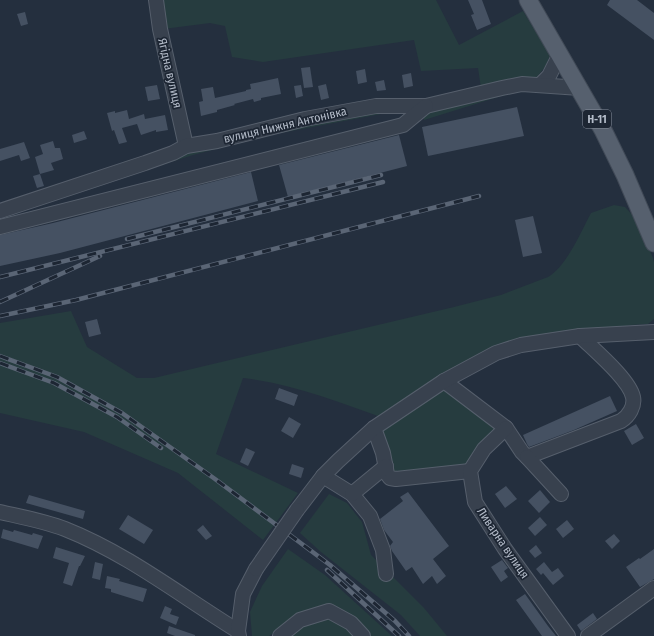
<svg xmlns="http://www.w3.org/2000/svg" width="654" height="636" font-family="'Fira Sans Condensed',sans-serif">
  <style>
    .green { fill: #263c3f }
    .building { fill: #455162 }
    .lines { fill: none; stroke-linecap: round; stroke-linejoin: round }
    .minor-casing { stroke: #565f6c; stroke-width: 16 }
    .major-casing { stroke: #414a57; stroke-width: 19 }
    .minor { stroke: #38414e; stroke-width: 14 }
    .major { stroke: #56606e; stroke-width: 17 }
    .rail-casing { stroke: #5a6575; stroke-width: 4.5 }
    .rail { stroke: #1d2633; stroke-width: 3; stroke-dasharray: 9; stroke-linecap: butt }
    .minor-bridge-casing { stroke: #565f6c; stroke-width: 16; stroke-linecap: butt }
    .minor-bridge { stroke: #38414e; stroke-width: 14 }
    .labels { text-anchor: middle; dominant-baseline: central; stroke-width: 3.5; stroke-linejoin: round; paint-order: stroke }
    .shield { fill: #1d2633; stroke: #878f9c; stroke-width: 1 }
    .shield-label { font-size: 11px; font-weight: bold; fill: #b4bcc9 }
    .street-label { font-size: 12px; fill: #b4bcc9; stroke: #1d2633 }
  </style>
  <rect width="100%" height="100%" fill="#242f3e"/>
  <g class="green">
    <polygon points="159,0 436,0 459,45 523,11 550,55 546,66 535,79 481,88 478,68 421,71 414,40 263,62 232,57 225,26 210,23 163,29"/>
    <polygon points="522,91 498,97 424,120 424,115 427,109"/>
    <polygon points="407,109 265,136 193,155 0,216 187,150 340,115"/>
    <path d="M 614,205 L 625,207 L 637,220 L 653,258 L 654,262 L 654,319 L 648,324 L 631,325 L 580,336 L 521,345 L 444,381 L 506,428 L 470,471 L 396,479 L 374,428 L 386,419 C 339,402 293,384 243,378 L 216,454 L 298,493 L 263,540 L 178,473 L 84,432 L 0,413 L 0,323 L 71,311 L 87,347 L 137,378 L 154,378 L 454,307 L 501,295 L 548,277 C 566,267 581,232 591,213 Z"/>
    <polygon points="329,494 347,503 362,522 371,555 424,608 447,636 420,636 401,615 321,552 300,533"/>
    <polygon points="288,549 325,575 392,636 369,636 355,620 297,616 269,636 252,636 250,612 262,586"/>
    <polygon points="328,616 349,626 357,636 288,636 303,624"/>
  </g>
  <g class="building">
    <polygon points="468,0 482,0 491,24 477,30 471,15 474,14"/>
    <polygon points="610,0 637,0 654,13 654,40 607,5"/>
    <polygon points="25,12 28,24 21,26 17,14"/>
    <polygon points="310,67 313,87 304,88 301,68"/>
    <polygon points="365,69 367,82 358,84 356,71"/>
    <polygon points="411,73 413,86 404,88 402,75"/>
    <polygon points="278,78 281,94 261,98 261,100 254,102 253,99 234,104 235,105 217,110 217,112 201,116 199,102 203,101 201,89 213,87 215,98 246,91 246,90 251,89 250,84"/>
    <polygon points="384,80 386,90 377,91 375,82"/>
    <polygon points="326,84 329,98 321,100 318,86"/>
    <polygon points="157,85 160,99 148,101 145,87"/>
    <polygon points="301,85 303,96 296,98 294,86"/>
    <polygon points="517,107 524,136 428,156 422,127"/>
    <polygon points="127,110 129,119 144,114 145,119 165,115 168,130 156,132 156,130 141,135 137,124 122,128 127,142 119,144 114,130 112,131 107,113 115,111 115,113"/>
    <polygon points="84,131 87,139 74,143 72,135"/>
    <polygon points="399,135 407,166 288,197 279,165"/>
    <polygon points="53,141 55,148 60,148 63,159 51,163 54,170 40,174 35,157 43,154 40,145"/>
    <polygon points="24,142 30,158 21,161 19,155 0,161 0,149"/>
    <polygon points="251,172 258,201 60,253 0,266 0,235 53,223"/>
    <polygon points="40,174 44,186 37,188 33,176"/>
    <polygon points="533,216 542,253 523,257 515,220"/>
    <polygon points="97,319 101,334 89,337 85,322"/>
    <polygon points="279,388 298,395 294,406 275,399"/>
    <polygon points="610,396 617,411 574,430 529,447 527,444 523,435"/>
    <polygon points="289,417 301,424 293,438 281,431"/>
    <polygon points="636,424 644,438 632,445 624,431"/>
    <polygon points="246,448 255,452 248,466 240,462"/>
    <polygon points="292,464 304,468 301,478 289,474"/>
    <polygon points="506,486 517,499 505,508 495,494"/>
    <polygon points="540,490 550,502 539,513 528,501"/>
    <polygon points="408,492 449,546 433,559 446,576 437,584 432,576 423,584 412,567 406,571 392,551 390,546 393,542 384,530 380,519 403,501 400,497"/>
    <polygon points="29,495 85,511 83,519 26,503"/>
    <polygon points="128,515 153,530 144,544 119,529"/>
    <polygon points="540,517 547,525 535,536 528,528"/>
    <polygon points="567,520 574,529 563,538 556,529"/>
    <polygon points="203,525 212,536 206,540 197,530"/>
    <polygon points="3,529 13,532 14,530 32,535 33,533 43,536 38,549 1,538"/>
    <polygon points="614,534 620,541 612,549 605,541"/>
    <polygon points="536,545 542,553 535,558 529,551"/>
    <polygon points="56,547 85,556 80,566 79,566 72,586 63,583 69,563 53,558"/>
    <polygon points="654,549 654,579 640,587 626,567 639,558 640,559"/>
    <polygon points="502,560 508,568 504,571 508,577 501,582 491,567"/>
    <polygon points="95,562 103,564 100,580 92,578"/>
    <polygon points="544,562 552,572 558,568 564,576 553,585 543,573 541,575 536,569"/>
    <polygon points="107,576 120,579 119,581 147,589 143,602 111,592 111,589 105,588"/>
    <polygon points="525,594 548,626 556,636 542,636 516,600"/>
    <polygon points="165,606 172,609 170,614 179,617 176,625 160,618"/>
    <polygon points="593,613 597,619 581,631 577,625"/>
    <polygon points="169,626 195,635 195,636 175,636 167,633"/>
  </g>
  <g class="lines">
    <g class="minor-casing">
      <g id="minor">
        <polyline points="156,0 160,29 186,146"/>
        <polyline points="540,85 549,76 560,54"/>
        <polyline points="0,211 145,163 173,153 186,146 217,141 305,119 376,106 426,106 502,88 522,84 580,88"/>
        <polyline points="0,227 403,125 426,106"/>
        <path d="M 444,381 L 506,428 L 522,452 L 527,457 L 621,421 C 629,416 635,406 633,397 C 629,379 594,350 580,336"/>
        <polyline points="374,428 383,453 387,474 390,478 396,479 470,471"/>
        <polyline points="506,428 484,449 470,471 475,502 505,549 568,636"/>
        <polyline points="527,457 561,494"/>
        <polyline points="323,476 352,494 370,516 383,550 386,574"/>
        <polyline points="352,494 386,466"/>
        <polyline points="297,510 323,476 338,461 374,428 444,381 496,353 521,345 580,336 654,332"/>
        <path d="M 0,512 C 22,517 44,521 65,529 C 128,554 181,596 238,631"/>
        <polyline points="239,636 238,631 243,594 256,569"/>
        <polyline points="280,636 300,620 329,611 351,623 363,636"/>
        <polyline points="588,636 654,588"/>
      </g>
    </g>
    <g class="major-casing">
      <polyline id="major" points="528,0 603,130 625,175 654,243"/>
    </g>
    <use href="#minor" class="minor"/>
    <use href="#major" class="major"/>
    <g class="rail-casing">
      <g id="rail">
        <polyline points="127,239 381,175"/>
        <polyline points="0,277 383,182"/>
        <polyline points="0,302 100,256"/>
        <polyline points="0,316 76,300 479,196"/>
        <polyline points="0,356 57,377 122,413 215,479 330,565 395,621 409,636"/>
        <polyline points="0,363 54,383 117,417 161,448"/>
        <polyline points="327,570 399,636"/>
      </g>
    </g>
    <use href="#rail" class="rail"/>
    <g class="minor-bridge-casing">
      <polyline id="minor-bridge" points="256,569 297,510"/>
    </g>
    <use href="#minor-bridge" class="minor-bridge"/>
  </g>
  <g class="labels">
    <rect class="shield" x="583" y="110" width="28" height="18" rx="3"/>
    <g class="shield-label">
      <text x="597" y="119">Н-11</text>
    </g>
    <g class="street-label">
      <text transform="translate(170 73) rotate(77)">Ягідна вулиця</text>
      <text transform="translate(285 125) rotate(-13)">вулиця Нижня Антонівка</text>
      <text transform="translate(503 543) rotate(56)">Ливарна вулиця</text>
    </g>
  </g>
</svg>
